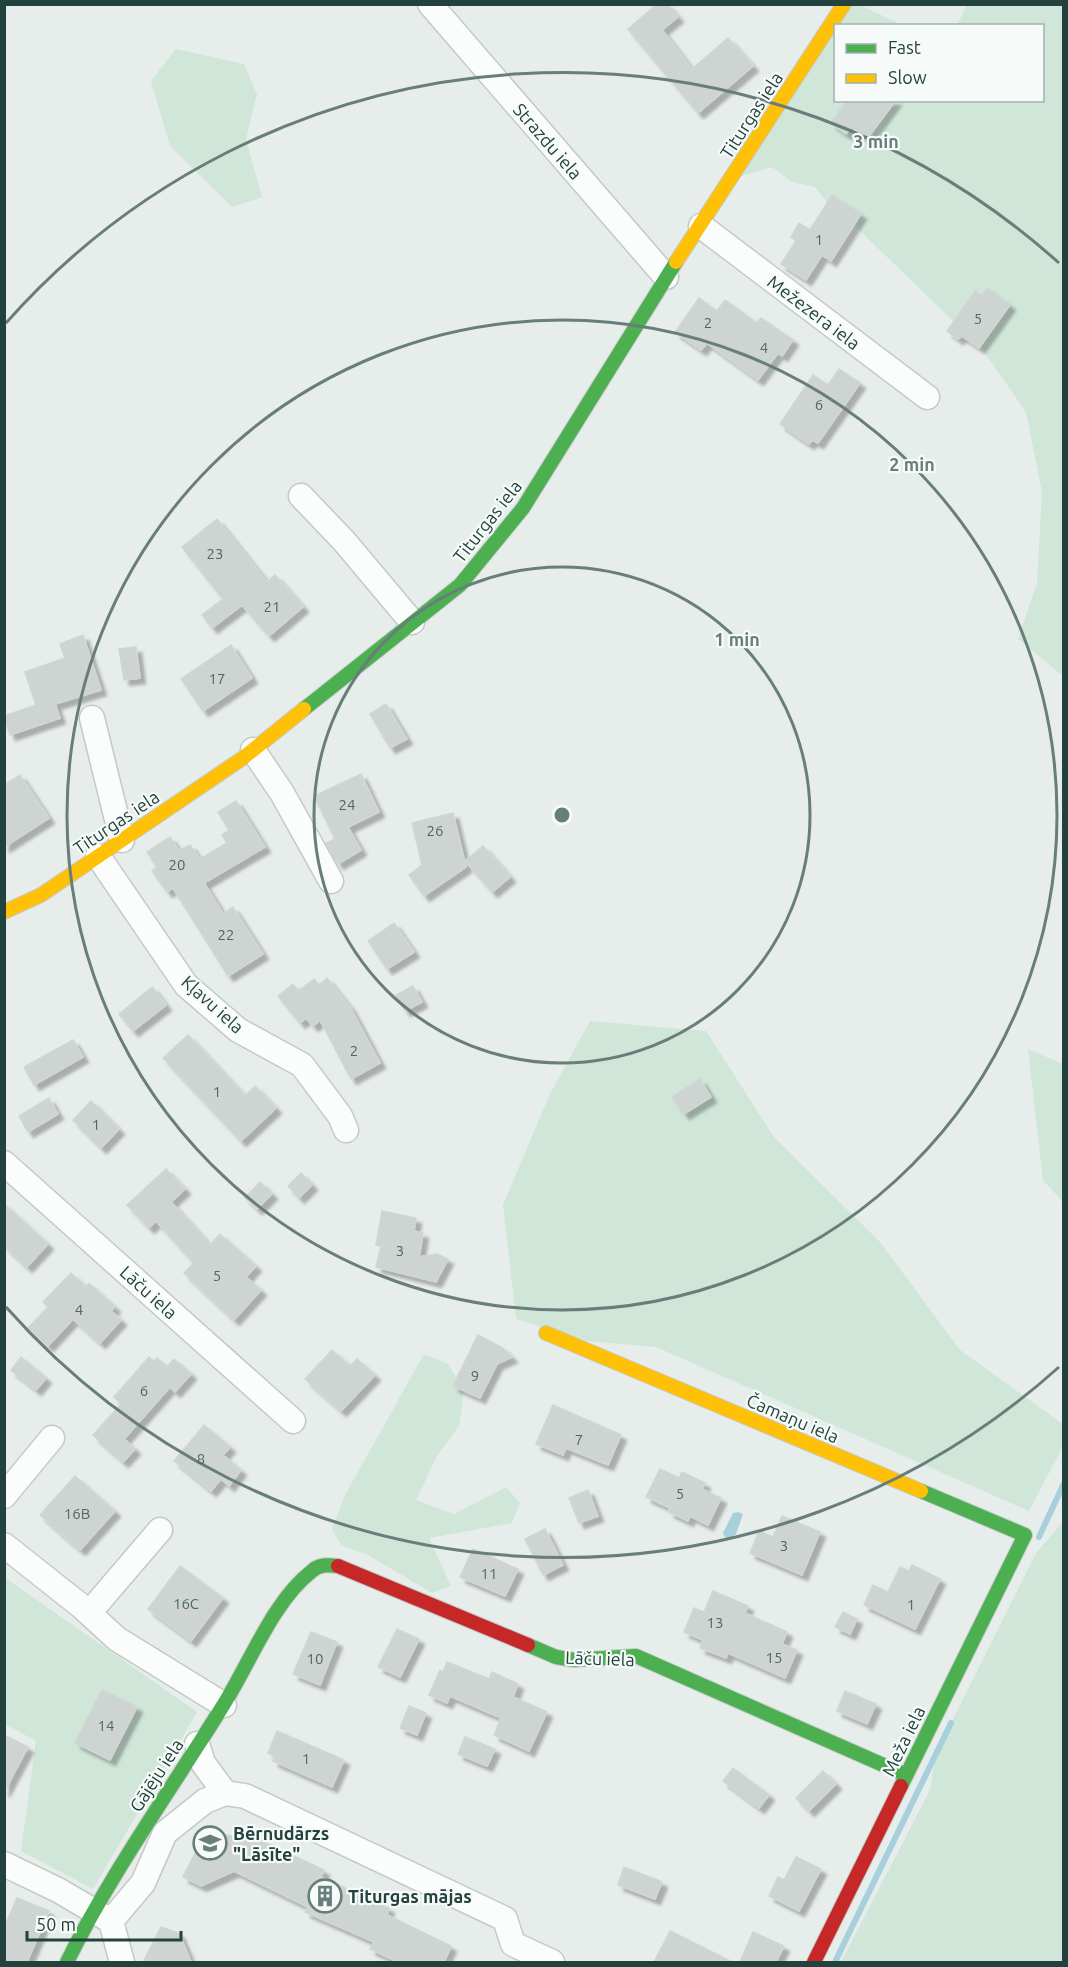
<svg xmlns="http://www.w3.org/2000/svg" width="1068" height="1967" font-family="Ubuntu,sans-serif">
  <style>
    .green { fill: #d0e6d9 }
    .water { fill: #a7cfdc }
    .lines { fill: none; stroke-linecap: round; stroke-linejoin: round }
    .stream { stroke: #a7cfdc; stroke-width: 6 }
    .building { fill: #ced4d2; stroke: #d0d6d4; stroke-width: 1.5; filter: url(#shadow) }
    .street-casing { stroke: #c4cac8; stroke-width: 27 }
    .fast-casing { stroke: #c3cac8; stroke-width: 16 }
    .slow-casing { stroke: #c3cac8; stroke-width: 16 }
    .jam-casing { stroke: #c3cac8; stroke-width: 16 }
    .street { stroke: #fbfcfc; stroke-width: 24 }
    .fast { stroke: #4caf50; stroke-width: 14 }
    .slow { stroke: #ffc107; stroke-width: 14 }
    .jam { stroke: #c62828; stroke-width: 14 }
    .ring { fill: none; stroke: #687e7a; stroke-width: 3 }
    .labels { text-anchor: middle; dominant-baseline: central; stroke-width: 4.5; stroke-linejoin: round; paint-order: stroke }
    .number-label { font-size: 15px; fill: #4e6763 }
    .street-label { font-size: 18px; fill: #23423d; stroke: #f6fbf9 }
    .poi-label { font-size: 18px; font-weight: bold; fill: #23423d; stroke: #f6fbf9; text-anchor: start }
    .centre { fill: #687e7a; stroke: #f6fbf9; stroke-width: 3 }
    .ring-label { font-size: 18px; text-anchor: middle; font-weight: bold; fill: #687e7a; stroke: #f6fbf9; stroke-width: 4.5; stroke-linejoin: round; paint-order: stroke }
  </style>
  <defs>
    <filter id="shadow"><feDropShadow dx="5.5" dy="5.5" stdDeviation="1.5" flood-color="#0004"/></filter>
  </defs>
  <rect width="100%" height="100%" fill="#e7edeb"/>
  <g class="green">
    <polygon points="845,5 860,5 902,25 836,26 836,100 1042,100 1042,26 957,25 967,5 1063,5 1063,676 1018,639 1037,583 1042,492 1026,412 982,349 855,226 834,211 815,187 792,182 772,167 731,179"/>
    <polygon points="176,49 244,64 257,94 246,139 262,197 232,207 170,146 151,81"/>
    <polygon points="590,1021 706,1031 774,1137 880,1242 960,1350 1063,1424 1063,1446 1029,1511 656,1347 588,1341 516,1319 503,1205 549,1096"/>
    <polygon points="1028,1049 1063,1064 1063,1202 1043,1180"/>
    <polygon points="424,1354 448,1364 464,1390 459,1426 437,1456 416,1500 454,1514 506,1487 520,1503 512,1523 429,1538 451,1586 432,1593 368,1555 341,1545 332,1529 345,1495"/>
    <polygon points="1063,1522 1063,1962 841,1962 930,1790 936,1753 1036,1553"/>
    <polygon points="4,1577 197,1712 93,1889 21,1851 36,1741 5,1724"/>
  </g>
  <polygon class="water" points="738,1512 743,1514 736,1534 730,1538 725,1537 723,1533 733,1513"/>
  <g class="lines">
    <g class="stream">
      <polyline points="1039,1537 1064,1483"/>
      <polyline points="835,1962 951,1723"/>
    </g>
  </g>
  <g class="building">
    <polygon points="657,4 667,4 678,17 662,30 692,69 728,38 753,66 698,113 628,29"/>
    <polygon points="847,100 896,100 867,139 851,127 846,134 831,123"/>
    <polygon points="832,195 861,214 831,261 822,255 806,280 781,264 796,241 791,237 799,223 810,230"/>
    <polygon points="987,288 1010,305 979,348 962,336 958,339 947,331 975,291 982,296"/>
    <polygon points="699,298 717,311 725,300 757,323 761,318 793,340 782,356 778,353 758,380 707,343 701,350 675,332"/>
    <polygon points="839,369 860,383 818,443 812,440 809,444 780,424 813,375 828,385"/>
    <polygon points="217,519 267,582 275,575 303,607 269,636 242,605 212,628 202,615 223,599 182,547"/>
    <polygon points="83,635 101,690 55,704 60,718 10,735 4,716 36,705 25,672 65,658 60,644"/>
    <polygon points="231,645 252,678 203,711 181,679"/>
    <polygon points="136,647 140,678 124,680 119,649"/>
    <polygon points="386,704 407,739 390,748 370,714"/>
    <polygon points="361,774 379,812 348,827 361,850 338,864 326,843 335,839 314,796"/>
    <polygon points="20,775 49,818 4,847 4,785"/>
    <polygon points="236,801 265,847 204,883 223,914 233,907 263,954 228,976 173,888 167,892 152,871 157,867 147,852 170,837 179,851 190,845 200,859 227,843 222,835 229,830 218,812"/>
    <polygon points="453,813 466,867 424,896 409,875 422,865 412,823"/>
    <polygon points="483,846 510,877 492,892 465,861"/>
    <polygon points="394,923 414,952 387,969 368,941"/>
    <polygon points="327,978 350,1007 380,1063 351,1079 320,1020 313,1026 306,1018 300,1023 278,996 293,984 298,991 314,979 319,985"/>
    <polygon points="413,986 422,1002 405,1011 396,995"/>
    <polygon points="152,987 166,1005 133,1031 119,1014"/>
    <polygon points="188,1035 245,1096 255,1086 276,1108 241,1141 163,1058"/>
    <polygon points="73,1040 83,1057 34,1085 24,1067"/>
    <polygon points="700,1079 711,1097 684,1114 672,1097"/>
    <polygon points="49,1098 58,1114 28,1132 19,1116"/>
    <polygon points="91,1101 119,1129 101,1148 73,1120"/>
    <polygon points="166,1169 185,1189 171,1202 210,1245 220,1234 256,1266 246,1277 261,1290 234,1320 184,1273 194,1263 156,1221 149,1228 127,1205"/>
    <polygon points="301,1173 312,1185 299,1198 288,1186"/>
    <polygon points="260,1182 272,1194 257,1209 245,1198"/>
    <polygon points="4,1204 48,1244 27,1267 4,1246"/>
    <polygon points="382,1211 416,1218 414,1231 423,1233 419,1257 437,1254 448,1259 436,1282 376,1267 381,1246 376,1245"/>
    <polygon points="71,1273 86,1287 89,1283 115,1307 111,1311 121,1320 100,1343 73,1319 48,1346 28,1328 48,1307 43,1302"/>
    <polygon points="478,1335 503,1348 512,1357 497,1364 480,1398 453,1386"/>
    <polygon points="332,1350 350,1366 357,1359 375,1375 341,1411 305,1379"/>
    <polygon points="21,1357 46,1378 36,1390 11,1370"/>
    <polygon points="149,1357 154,1361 157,1358 167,1367 174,1359 191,1374 175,1392 170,1387 124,1439 135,1449 123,1462 93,1435 121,1404 114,1397"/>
    <polygon points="553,1405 621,1435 608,1465 566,1448 563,1455 536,1444"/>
    <polygon points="204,1425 230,1447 223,1455 241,1470 229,1486 221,1479 211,1491 174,1461"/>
    <polygon points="660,1469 679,1478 682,1472 705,1483 702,1489 721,1498 708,1525 690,1516 688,1521 669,1512 670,1508 646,1497"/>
    <polygon points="75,1476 115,1511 80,1550 40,1515"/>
    <polygon points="588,1490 598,1516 579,1523 569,1498"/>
    <polygon points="782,1516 820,1532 802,1575 750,1553 759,1531 773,1537"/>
    <polygon points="545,1529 563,1565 543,1575 525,1539"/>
    <polygon points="473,1549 518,1569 505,1596 460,1577"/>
    <polygon points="912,1565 940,1579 915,1629 864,1605 873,1585 888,1592 900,1567 909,1571"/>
    <polygon points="180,1566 223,1598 191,1641 148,1609"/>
    <polygon points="713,1591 748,1606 745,1613 787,1632 782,1644 797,1650 785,1678 728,1653 726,1658 700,1648 703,1640 684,1632 694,1608 704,1612"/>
    <polygon points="843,1612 857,1619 850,1634 835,1627"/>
    <polygon points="397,1629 419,1639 400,1677 378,1667"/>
    <polygon points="311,1632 337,1642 320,1685 293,1674"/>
    <polygon points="447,1662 489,1679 492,1672 518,1684 513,1697 547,1712 529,1751 494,1735 501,1718 450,1696 447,1703 429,1695 440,1670 443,1672"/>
    <polygon points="102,1690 137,1707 110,1760 75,1743"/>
    <polygon points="845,1691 876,1704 867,1724 837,1711"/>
    <polygon points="409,1706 426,1713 417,1735 400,1728"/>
    <polygon points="277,1731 344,1760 332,1787 273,1761 275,1756 268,1753"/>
    <polygon points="4,1735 28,1747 4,1792"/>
    <polygon points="465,1737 495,1749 487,1766 458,1754"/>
    <polygon points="733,1768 769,1795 759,1808 723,1781"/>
    <polygon points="823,1771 836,1784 809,1811 796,1798"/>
    <polygon points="228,1835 244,1840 249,1835 324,1870 321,1877 389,1908 387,1915 451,1946 444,1962 398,1962 370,1949 374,1942 305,1912 308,1907 234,1871 201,1886 183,1877 203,1838"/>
    <polygon points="796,1857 821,1869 799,1911 769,1896 778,1877 784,1880"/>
    <polygon points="624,1867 662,1882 655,1899 618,1885"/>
    <polygon points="17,1898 49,1911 27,1962 4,1962 4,1928"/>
    <polygon points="161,1927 179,1933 191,1962 143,1962"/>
    <polygon points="670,1931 732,1962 654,1962"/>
    <polygon points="753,1932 784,1946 776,1962 740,1962"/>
  </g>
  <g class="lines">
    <g class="street-casing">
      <g id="street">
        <polyline points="430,4 666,277"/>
        <polyline points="701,226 927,397"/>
        <polyline points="301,496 344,541 412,622"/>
        <polyline points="92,718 122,840"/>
        <polyline points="253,750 282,793 331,881"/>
        <polyline points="98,856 186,985 238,1030 302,1065 340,1116 346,1130"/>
        <polyline points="4,1163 293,1421"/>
        <polyline points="4,1496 52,1438"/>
        <polyline points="4,1545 81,1606 117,1639 224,1705"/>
        <polyline points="89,1613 160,1530"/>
        <polyline points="197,1744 203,1763 225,1793"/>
        <polyline points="225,1793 245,1796 505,1919 513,1944 552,1962"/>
        <polyline points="4,1864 58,1890 111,1921 122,1962"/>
        <polyline points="111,1921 143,1883 165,1833 205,1801 225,1793"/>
      </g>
    </g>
    <g class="fast-casing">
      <g id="fast">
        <polyline points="304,709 460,585 523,508 676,262"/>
        <polyline points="528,1645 556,1657 574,1660 636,1656 906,1775"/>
        <polyline points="901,1786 1025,1535 921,1491"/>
        <path d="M 67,1962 C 112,1871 171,1790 224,1704 C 250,1663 273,1601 312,1571 C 319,1564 328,1565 338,1566"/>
      </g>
    </g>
    <g class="slow-casing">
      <g id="slow">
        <polyline points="676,262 844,4"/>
        <polyline points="4,912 41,895 243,758 304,709"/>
        <polyline points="546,1333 921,1491"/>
      </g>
    </g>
    <g class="jam-casing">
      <g id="jam">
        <polyline points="338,1566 528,1645"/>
        <polyline points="814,1962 901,1786"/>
      </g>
    </g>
    <use href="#street" class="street"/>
    <use href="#fast" class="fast"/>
    <use href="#slow" class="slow"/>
    <use href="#jam" class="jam"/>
  </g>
  <g class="ring">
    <circle cx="562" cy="815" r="248"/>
    <circle cx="562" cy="815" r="495"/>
    <path d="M1059 1367A743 743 0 0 1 6 1307M6 323A743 743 0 0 1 1059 263"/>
  </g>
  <defs>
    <g id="school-ring" transform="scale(1.725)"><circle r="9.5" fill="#f6fbf9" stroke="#687e7a" stroke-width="1.5"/><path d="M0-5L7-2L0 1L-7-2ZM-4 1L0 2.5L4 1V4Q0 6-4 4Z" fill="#687e7a"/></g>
    <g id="building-ring" transform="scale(1.725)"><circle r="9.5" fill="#f6fbf9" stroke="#687e7a" stroke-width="1.5"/><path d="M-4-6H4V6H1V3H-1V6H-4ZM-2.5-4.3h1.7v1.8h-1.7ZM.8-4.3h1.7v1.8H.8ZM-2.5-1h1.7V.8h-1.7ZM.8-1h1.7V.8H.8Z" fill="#687e7a"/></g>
  </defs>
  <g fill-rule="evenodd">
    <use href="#school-ring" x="210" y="1843"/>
    <use href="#building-ring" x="325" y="1896"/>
  </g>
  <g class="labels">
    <g class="number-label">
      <text x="819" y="239">1</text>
      <text x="978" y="318">5</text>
      <text x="708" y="322">2</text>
      <text x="764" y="347">4</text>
      <text x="819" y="404">6</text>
      <text x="215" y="553">23</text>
      <text x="272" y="606">21</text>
      <text x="217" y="678">17</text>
      <text x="347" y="804">24</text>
      <text x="435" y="830">26</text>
      <text x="177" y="864">20</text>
      <text x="226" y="934">22</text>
      <text x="354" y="1050">2</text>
      <text x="217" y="1091">1</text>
      <text x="96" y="1124">1</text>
      <text x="400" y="1250">3</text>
      <text x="217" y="1275">5</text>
      <text x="79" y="1309">4</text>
      <text x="475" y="1375">9</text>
      <text x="144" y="1390">6</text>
      <text x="579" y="1439">7</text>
      <text x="201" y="1458">8</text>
      <text x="680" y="1493">5</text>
      <text x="77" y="1513">16B</text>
      <text x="784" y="1545">3</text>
      <text x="489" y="1573">11</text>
      <text x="186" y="1603">16C</text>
      <text x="911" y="1604">1</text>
      <text x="715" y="1622">13</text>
      <text x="774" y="1657">15</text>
      <text x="315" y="1658">10</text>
      <text x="106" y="1725">14</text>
      <text x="306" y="1758">1</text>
    </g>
    <g class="street-label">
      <text transform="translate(751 115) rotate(-57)">Titurgas iela</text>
      <text transform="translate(548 141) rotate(49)">Strazdu iela</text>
      <text transform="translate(814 312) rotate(37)">Mežezera iela</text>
      <text transform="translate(487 521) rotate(-52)">Titurgas iela</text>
      <text transform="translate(116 822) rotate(-34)">Titurgas iela</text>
      <text transform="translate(213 1004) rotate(42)">Kļavu iela</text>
      <text transform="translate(149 1292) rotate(42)">Lāču iela</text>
      <text transform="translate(793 1418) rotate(23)">Čamaņu iela</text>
      <text transform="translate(600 1658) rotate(2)">Lāču iela</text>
      <text transform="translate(903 1741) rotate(-64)">Meža iela</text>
      <text transform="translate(156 1775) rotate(-57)">Gājēju iela</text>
    </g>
    <g class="poi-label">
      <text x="233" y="1833">Bērnudārzs<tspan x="233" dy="21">"Lāsīte"</tspan></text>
      <text x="348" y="1896">Titurgas mājas</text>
    </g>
  </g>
  <circle cx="562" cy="815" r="9" class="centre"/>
  <g class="ring-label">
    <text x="876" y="148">3 min</text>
    <text x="912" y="471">2 min</text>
    <text x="737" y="646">1 min</text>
  </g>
  <rect width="1068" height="1967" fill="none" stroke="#23423d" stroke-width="12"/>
  <rect x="834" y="24" width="210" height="78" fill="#f6fbf9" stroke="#a2b1ae" stroke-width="1.5"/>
  <rect x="846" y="44" width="30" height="9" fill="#4caf50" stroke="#a2b1ae" stroke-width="1.5"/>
  <text x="888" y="54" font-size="18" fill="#23423d">Fast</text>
  <rect x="846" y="74" width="30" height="9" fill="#ffc107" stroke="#a2b1ae" stroke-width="1.5"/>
  <text x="888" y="84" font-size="18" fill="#23423d">Slow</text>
  <path d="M27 1931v9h154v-9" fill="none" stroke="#23423d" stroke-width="3"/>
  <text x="36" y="1931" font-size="18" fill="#23423d" stroke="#f6fbf9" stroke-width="4.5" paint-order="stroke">50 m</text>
</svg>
